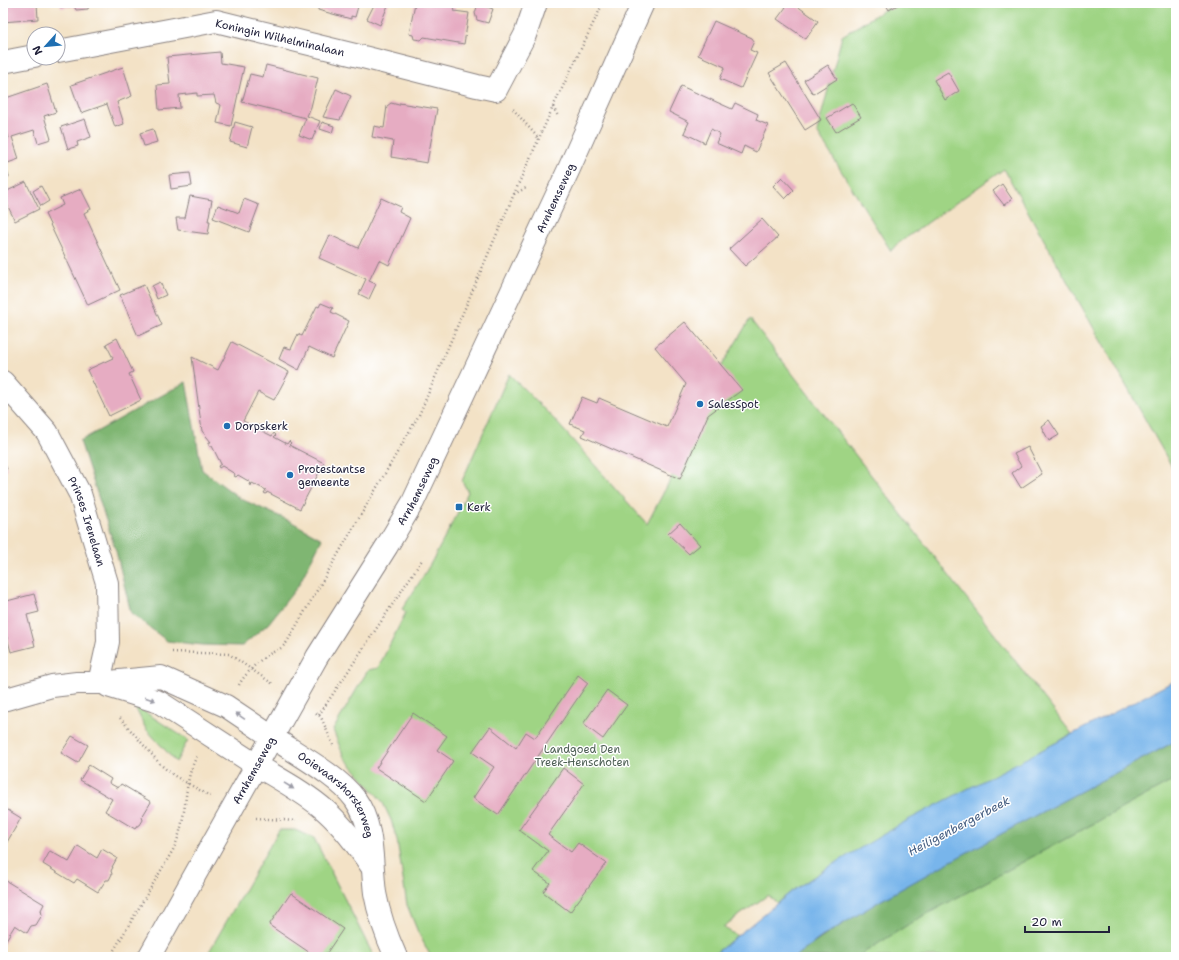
<svg xmlns="http://www.w3.org/2000/svg" width="1179" height="960" font-family="'Shantell Sans',sans-serif">
  <style>
    .green { fill: #9fd484; stroke: #607b60 }
    .forest { fill: #7fb672; stroke: #506c56 }
    .water { fill: #78b5eb; stroke: #4d6c93 }
    .building { fill: #e6acc2 }
    .lines { fill: none; stroke-linecap: round; stroke-linejoin: round }
    .street-casing { stroke: #8a8280; stroke-width: 24 }
    .secondary-casing { stroke: #8a8280; stroke-width: 24 }
    .primary-casing { stroke: #8a8280; stroke-width: 24 }
    .path { stroke: #8a8280; stroke-width: 2.5; stroke-dasharray: 1 3; stroke-linecap: butt }
    .street { stroke: #fff; stroke-width: 22 }
    .secondary { stroke: #fff; stroke-width: 22 }
    .primary { stroke: #fff; stroke-width: 22 }
    .oneway { fill: #9c9ca7 }
    .poi-dot { fill: #1f6fb2; stroke: #fff; stroke-width: 1.5 }
    .labels { text-anchor: middle; dominant-baseline: central; stroke-width: 3; stroke-linejoin: round; paint-order: stroke }
    .street-label { font-size: 11px; fill: #22223b; stroke: #fff }
    .poi-label { font-size: 11px; fill: #22223b; stroke: #fff; text-anchor: start }
    .park-label { font-size: 11px; fill: #4e6055; stroke: #fff }
    .water-label { font-size: 12px; font-style: italic; fill: #445d81; stroke: #fff }
  </style>
  <rect width="100%" height="100%" fill="#fff"/>
  <filter id="ink" filterUnits="userSpaceOnUse"><feTurbulence type="fractalNoise" baseFrequency=".025" numOctaves="2"/><feDisplacementMap in="SourceGraphic" scale="8" xChannelSelector="R" yChannelSelector="G"/><feConvolveMatrix kernelMatrix="1 2 1 2 8 2 1 2 1" color-interpolation-filters="sRGB"/></filter>
  <filter id="wash" filterUnits="userSpaceOnUse"><feTurbulence type="fractalNoise" baseFrequency=".012" numOctaves="4" result="noise"/><feDisplacementMap in="SourceGraphic" scale="16" xChannelSelector="R" yChannelSelector="G"/><feGaussianBlur stdDeviation="0.9" result="paint"/><feColorMatrix in="noise" values="0 0 0 0 0 0 0 0 0 0 0 0 0 0 0 0 0 1.4 0 .05"/><feComposite in="paint" operator="in"/></filter>
  <g filter="url(#wash)">
    <rect width="100%" height="100%" fill="#f3e2c6"/>
    <g class="green">
      <polygon points="895,3 1176,3 1176,474 1004,169 896,245 891,251 817,132 842,36"/>
      <path d="M 750,319 L 1072,734 L 827,868 L 791,892 L 777,903 L 768,895 L 723,927 L 737,936 L 711,957 L 431,957 L 418,932 L 407,905 L 397,840 L 391,820 L 382,801 L 344,757 L 333,730 L 368,670 L 378,668 L 406,612 L 402,609 C 428,572 448,532 468,492 L 462,481 L 509,374 L 553,418 L 647,524 L 688,446 L 706,392 Z"/>
      <polygon points="134,705 188,740 176,762 146,729"/>
      <polygon points="1176,741 1176,957 816,957"/>
      <polygon points="279,830 295,830 314,838 374,957 206,957"/>
    </g>
    <g class="forest">
      <polygon points="186,382 202,470 241,499 290,521 322,539 298,586 268,624 242,646 203,645 167,641 131,613 116,551 80,441"/>
      <path d="M 1176,741 L 1176,779 L 914,921 L 857,957 L 795,957 C 848,917 907,885 965,853 C 1035,815 1105,778 1176,741 Z"/>
    </g>
    <polygon class="water" points="1176,680 1176,741 1038,814 942,866 880,901 823,936 795,957 711,957 791,892 827,868 906,821"/>
    <g id="blocks">
      <g class="building">
        <polygon points="3,3 37,3 38,19 3,22"/>
        <polygon points="60,3 96,3 96,4 89,5 88,9 76,10 74,6 61,8"/>
        <polygon points="305,3 359,3 355,17 351,16 351,19 318,10 318,7"/>
        <polygon points="375,3 389,3 380,25 367,19"/>
        <polygon points="415,3 430,5 431,3 456,3 454,11 469,13 464,44 424,37 421,40 414,39 413,35 409,34"/>
        <polygon points="781,3 793,3 818,21 806,39 777,19 786,7"/>
        <polygon points="885,3 901,3 889,10"/>
        <polygon points="478,4 493,9 488,23 477,20 475,13"/>
        <polygon points="714,21 752,38 754,41 750,50 757,53 741,88 720,79 725,67 698,55"/>
        <polygon points="220,52 221,63 244,67 231,126 217,123 221,105 216,103 214,95 197,96 197,93 179,95 180,108 159,110 157,85 170,84 167,57"/>
        <polygon points="786,63 821,120 805,130 769,73"/>
        <polygon points="266,65 318,78 311,107 307,116 320,121 312,140 299,135 306,118 242,102 250,74 263,77"/>
        <polygon points="828,65 837,79 813,94 804,80"/>
        <polygon points="123,67 132,96 117,102 124,124 115,127 107,104 81,113 71,85"/>
        <polygon points="948,72 959,91 945,100 934,80"/>
        <polygon points="47,84 56,112 44,116 51,139 38,143 34,130 12,137 19,159 5,164 9,177 3,178 3,141 9,138 3,120 3,99"/>
        <polygon points="681,86 732,109 735,103 758,114 756,120 768,125 756,152 744,146 741,154 716,143 720,134 711,129 705,143 684,133 689,122 669,112"/>
        <polygon points="336,89 351,96 340,120 323,117"/>
        <polygon points="391,103 399,105 399,103 437,109 427,163 391,157 393,141 372,137 374,126 384,128 387,106"/>
        <polygon points="852,103 861,117 836,132 827,118"/>
        <polygon points="85,119 91,137 77,142 78,146 68,149 61,127"/>
        <polygon points="235,122 252,127 247,147 230,142"/>
        <polygon points="322,122 334,126 332,133 320,129"/>
        <polygon points="153,129 157,142 144,146 140,133"/>
        <polygon points="190,173 192,186 171,189 169,175"/>
        <polygon points="782,177 794,190 785,199 773,186"/>
        <polygon points="26,182 39,209 15,221 3,196 3,193"/>
        <polygon points="1002,184 1012,199 1004,205 993,191"/>
        <polygon points="41,186 49,201 41,206 33,191"/>
        <polygon points="81,189 91,209 84,213 120,290 88,305 45,214 63,205 60,198"/>
        <polygon points="190,196 212,200 208,221 210,221 208,234 178,230 176,218 185,218"/>
        <polygon points="381,198 401,207 399,212 410,218 389,265 379,260 369,281 376,284 369,299 359,294 366,279 319,258 330,235 358,248"/>
        <polygon points="244,199 259,205 249,232 213,218 218,205 239,213"/>
        <polygon points="762,219 778,237 745,266 729,249"/>
        <polygon points="160,282 166,295 157,299 152,286"/>
        <polygon points="144,285 162,325 138,336 120,295"/>
        <polygon points="321,303 333,308 331,312 349,321 332,358 309,347 299,370 279,359 284,347 291,349 298,334 302,336 317,306 319,307"/>
        <polygon points="685,322 742,390 708,415 680,479 582,436 585,430 570,424 582,397 597,403 599,398 667,427 686,384 655,347"/>
        <polygon points="117,338 133,372 129,374 141,400 109,416 87,370 113,358 106,344"/>
        <polygon points="232,342 289,372 274,400 258,392 243,421 256,428 258,425 260,426 258,429 272,436 274,433 276,435 274,437 287,444 289,441 291,443 289,445 324,463 300,509 267,492 266,494 264,493 266,490 252,483 251,486 249,485 250,482 238,475 236,477 234,476 235,474 222,466 219,468 218,466 221,464 212,446 209,446 209,442 211,442 202,431 192,357 218,370"/>
        <polygon points="1049,420 1059,435 1049,441 1041,426"/>
        <polygon points="1028,447 1042,474 1021,488 1012,473 1021,466 1014,454"/>
        <polygon points="3,460 7,469 3,471"/>
        <polygon points="680,523 700,545 689,554 668,534"/>
        <polygon points="34,594 39,612 27,615 35,646 11,652 7,637 3,638 3,602"/>
        <polygon points="578,675 588,683 498,815 473,798 494,767 472,752 490,727 516,748 526,732 535,738"/>
        <polygon points="607,690 627,705 603,739 583,724"/>
        <polygon points="413,713 447,736 437,750 453,761 426,801 376,768"/>
        <polygon points="72,736 88,745 78,763 61,753"/>
        <polygon points="89,765 111,779 109,783 118,788 121,784 151,802 142,817 143,820 140,825 137,826 135,829 105,811 112,799 80,780"/>
        <polygon points="563,768 584,784 548,835 571,852 578,843 606,863 570,912 543,892 550,883 533,871 548,851 519,830"/>
        <polygon points="3,807 21,818 3,849"/>
        <polygon points="78,846 97,858 102,849 117,858 112,867 113,867 111,871 112,874 109,880 106,880 98,892 77,879 74,883 43,864 50,851 69,862"/>
        <polygon points="3,879 44,904 41,910 42,915 36,925 31,926 27,933 15,925 3,945"/>
        <polygon points="291,893 343,929 324,957 316,957 269,925"/>
      </g>
    </g>
  </g>
  <g filter="url(#ink)">
    <use href="#blocks" fill-opacity="0" stroke="#8a8280" stroke-width="1"/>
    <g class="lines">
      <g class="street-casing">
        <g id="street">
          <polyline points="58,51 216,21 367,58 477,86 496,90 525,35 536,3"/>
          <polyline points="3,62 34,56"/>
          <polyline points="3,700 52,686 77,683 99,683"/>
          <path id="s1" d="M 272,737 C 297,754 338,776 355,799 C 375,827 371,862 375,893 C 379,916 387,937 396,957"/>
          <path d="M 256,765 C 279,779 306,793 326,811 C 344,827 358,846 372,867"/>
        </g>
      </g>
      <g class="secondary-casing">
        <g id="secondary">
          <path id="s2" d="M 3,382 L 47,432 L 80,494 L 107,583 L 108,642 L 99,683"/>
          <polyline points="99,683 161,677 226,706 272,737"/>
          <polyline points="108,686 159,702 256,765"/>
        </g>
      </g>
      <g class="primary-casing">
        <g id="primary">
          <path id="s3" d="M 149,957 L 317,657 L 387,546 L 413,502 L 568,171 L 643,3"/>
        </g>
      </g>
      <g class="path">
        <polyline points="553,107 558,116"/>
        <polyline points="513,109 539,139"/>
        <polyline points="514,194 526,188"/>
        <polyline points="172,652 229,654 273,684"/>
        <path d="M 239,685 C 244,675 259,660 268,655 C 276,650 281,650 287,642 L 419,415 L 514,194 L 553,107 L 603,3"/>
        <polyline points="316,713 321,717 333,745"/>
        <polyline points="319,715 422,560"/>
        <polyline points="120,718 161,765 173,775 210,796"/>
        <polyline points="256,818 296,821"/>
        <path d="M 110,957 L 173,850 C 178,840 181,829 183,817 C 187,796 186,776 197,756"/>
      </g>
      <use href="#street" class="street"/>
      <use href="#secondary" class="secondary"/>
      <use href="#primary" class="primary"/>
    </g>
    <defs><path id="oneway-solid" d="M-6-.8H1V-3.2L6.5 0L1 3.2V.8H-6Z"/></defs>
    <g class="oneway">
      <use href="#oneway-solid" transform="translate(150 699) rotate(19)"/>
      <use href="#oneway-solid" transform="translate(240 716) rotate(-146)"/>
      <use href="#oneway-solid" transform="translate(289 786) rotate(32)"/>
    </g>
  </g>
  <g class="poi-dot">
    <circle cx="700" cy="404" r="4"/>
    <circle cx="227" cy="426" r="4"/>
    <circle cx="290" cy="475" r="4"/>
    <rect x="455" y="503" width="8" height="8" rx="2"/>
  </g>
  <g class="labels">
    <g class="street-label">
      <text transform="translate(280 38) rotate(13)">Koningin Wilhelminalaan</text>
      <text stroke="none"><textPath href="#s3" startOffset="862">Arnhemseweg</textPath></text>
      <text stroke="none"><textPath href="#s3" startOffset="538">Arnhemseweg</textPath></text>
      <text stroke="none"><textPath href="#s2" startOffset="165">Prinses Irenelaan</textPath></text>
      <text stroke="none"><textPath href="#s3" startOffset="214">Arnhemseweg</textPath></text>
      <text stroke="none"><textPath href="#s1" startOffset="89">Ooievaarshorsterweg</textPath></text>
    </g>
    <g class="poi-label">
      <text x="708" y="404">SalesSpot</text>
      <text x="235" y="426">Dorpskerk</text>
      <text x="298" y="469">Protestantse<tspan x="298" dy="13">gemeente</tspan></text>
      <text x="467" y="507">Kerk</text>
    </g>
    <g class="park-label">
      <text x="582" y="749">Landgoed Den<tspan x="582" dy="13">Treek-Henschoten</tspan></text>
    </g>
    <g class="water-label">
      <text transform="translate(959 826) rotate(-28)">Heiligenbergerbeek</text>
    </g>
  </g>
  <rect width="1179" height="960" fill="none" stroke="#fff" stroke-width="16"/>
  <g transform="translate(46 46) rotate(243)"><circle r="19" fill="#ffffff" stroke="#a7a7b1"/>
  <path d="M0-3L7 15L0 10L-7 15Z" fill="#1f6fb2"/>
  <text y="-6" font-size="11" font-weight="bold" text-anchor="middle" fill="#22223b">N</text>
  </g>
  <path d="M1025 926v6h84v-6" fill="none" stroke="#22223b" stroke-width="2"/>
  <text x="1031" y="926" font-size="12" fill="#22223b" stroke="#ffffff" stroke-width="3" paint-order="stroke">20 m</text>
</svg>
